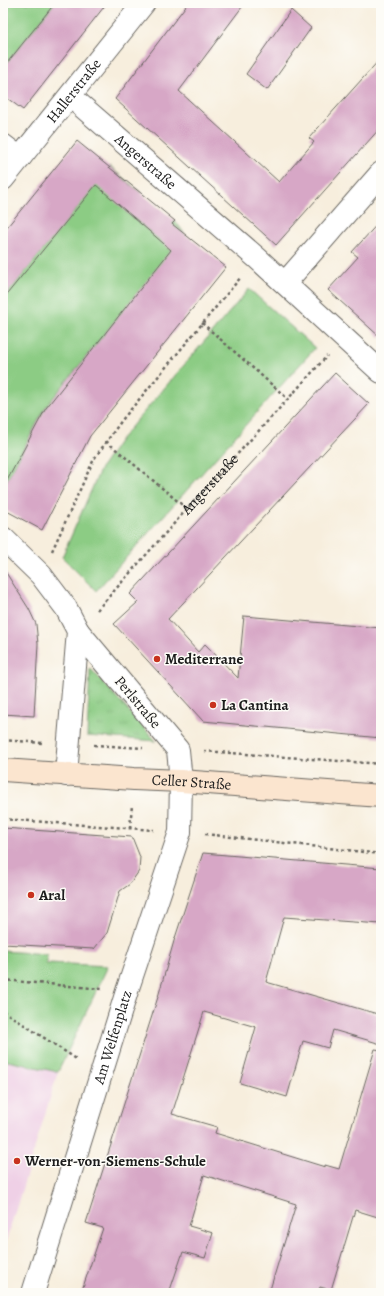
<svg xmlns="http://www.w3.org/2000/svg" width="384" height="1296" font-family="Alegreya,serif">
  <style>
    .built { fill: #efd0e6 }
    .grass { fill: url(#grass-tufts); stroke: #547450 }
    .green { fill: #8ccc84; stroke: #547450 }
    .building { fill: #d7a7c6 }
    .lines { fill: none; stroke-linecap: round; stroke-linejoin: round }
    .street-casing { stroke: #696660; stroke-width: 24 }
    .secondary-casing { stroke: #696660; stroke-width: 24 }
    .path { stroke: #696660; stroke-width: 2.5; stroke-dasharray: 3 3; stroke-linecap: butt }
    .street { stroke: #fff; stroke-width: 22 }
    .secondary { stroke: #fbe5cf; stroke-width: 22 }
    .poi-dot { fill: #c8321e; stroke: #fdfcf7; stroke-width: 1.5 }
    .labels { text-anchor: middle; dominant-baseline: central; stroke-width: 3; stroke-linejoin: round; paint-order: stroke }
    .street-label { font-size: 15px; fill: #1c1c1c; stroke: #fdfcf7 }
    .poi-label { font-size: 15px; font-weight: bold; fill: #1c1c1c; stroke: #fdfcf7; text-anchor: start }
  </style>
  <defs>
    <pattern id="grass-tufts" width="24" height="20" patternUnits="userSpaceOnUse"><rect width="24" height="20" fill="#8ccc84"/><path d="M3 7l-1-3M5 7V3M7 7l1-3M15 17l-1-3M17 17v-4M19 17l1-3" fill="none" stroke="#78af71"/></pattern>
  </defs>
  <rect width="100%" height="100%" fill="#fdfcf7"/>
  <filter id="ink" filterUnits="userSpaceOnUse"><feTurbulence type="fractalNoise" baseFrequency=".025" numOctaves="2"/><feDisplacementMap in="SourceGraphic" scale="8" xChannelSelector="R" yChannelSelector="G"/><feConvolveMatrix kernelMatrix="1 2 1 2 8 2 1 2 1" color-interpolation-filters="sRGB"/></filter>
  <filter id="wash" filterUnits="userSpaceOnUse"><feTurbulence type="fractalNoise" baseFrequency=".012" numOctaves="4" result="noise"/><feDisplacementMap in="SourceGraphic" scale="16" xChannelSelector="R" yChannelSelector="G"/><feGaussianBlur stdDeviation="0.9" result="paint"/><feColorMatrix in="noise" values="0 0 0 0 0 0 0 0 0 0 0 0 0 0 0 0 0 1.4 0 .05"/><feComposite in="paint" operator="in"/></filter>
  <g filter="url(#wash)">
    <rect width="100%" height="100%" fill="#f7eedd"/>
    <polygon class="built" points="3,1060 58,1072 3,1251"/>
    <polygon class="grass" points="90,668 156,741 87,736"/>
    <g class="green">
      <polygon points="3,3 55,3 3,68"/>
      <polygon points="110,167 141,193 126,212 159,239 175,221 185,234 45,408 3,488 3,299"/>
      <polygon points="249,289 315,348 96,591 62,557 101,468 120,440"/>
      <polygon points="3,951 47,954 46,964 49,964 49,963 108,966 58,1072 3,1060"/>
    </g>
    <g id="blocks">
      <g class="building">
        <polygon points="55,3 107,3 23,110 3,95 3,68"/>
        <polygon points="188,3 245,3 179,91 279,182 314,142 309,138 381,58 381,127 276,245 115,99"/>
        <polygon points="291,10 311,28 267,90 246,74"/>
        <polygon points="77,141 158,207 175,221 172,224 226,267 90,436 42,530 3,509 3,488 46,408 171,250 96,185 3,299 3,232"/>
        <polygon points="381,220 381,338 328,290 358,257 352,252"/>
        <polygon points="335,373 369,404 168,619 198,652 205,644 238,678 244,616 381,628 381,738 203,721 114,624 138,602 130,594"/>
        <polygon points="3,568 29,609 36,624 38,644 34,716 3,714"/>
        <polygon points="3,828 132,837 140,857 139,871 130,884 120,891 107,933 94,949 3,944"/>
        <polygon points="203,853 381,868 381,924 284,917 266,982 381,1015 381,1044 333,1030 328,1048 303,1041 287,1097 240,1083 256,1027 204,1012 172,1114 217,1127 215,1133 325,1167 325,1165 339,1169 375,1049 381,1050 381,1218 355,1210 331,1290 320,1287 318,1293 269,1293 296,1204 204,1175 189,1226 213,1233 205,1258 183,1252 169,1293 81,1293 103,1228 86,1223 158,997 174,941"/>
      </g>
    </g>
  </g>
  <g filter="url(#ink)">
    <use href="#blocks" fill-opacity="0" stroke="#696660" stroke-width="1"/>
    <g class="lines">
      <g class="street-casing">
        <g id="street">
          <path id="s2" d="M 70,96 L 257,258 L 381,372"/>
          <polyline points="3,145 20,158"/>
          <path id="s3" d="M 3,179 L 144,3"/>
          <polyline points="285,283 381,173"/>
          <polyline points="3,538 41,575 66,608 78,631 66,775"/>
          <path id="s4" d="M 33,1293 L 127,991 L 180,832 L 181,781 L 178,750 L 78,631"/>
        </g>
      </g>
      <g class="secondary-casing">
        <g id="secondary">
          <path id="s5" d="M 3,770 L 134,779 L 181,781 L 381,796"/>
        </g>
      </g>
      <g class="path">
        <polyline points="202,323 288,399"/>
        <polyline points="106,441 187,509"/>
        <polyline points="52,551 94,459 122,420 241,277"/>
        <path id="s1" d="M 97,610 L 187,509 L 288,399 L 327,356"/>
        <polyline points="3,740 43,743"/>
        <polyline points="94,745 143,748"/>
        <polyline points="204,751 381,764"/>
        <polyline points="3,819 154,830"/>
        <polyline points="130,828 132,805"/>
        <polyline points="205,834 381,854"/>
        <polyline points="3,980 102,989"/>
        <polyline points="3,1011 78,1060"/>
      </g>
      <use href="#street" class="street"/>
      <use href="#secondary" class="secondary"/>
    </g>
  </g>
  <g class="poi-dot">
    <circle cx="157" cy="659" r="4"/>
    <circle cx="213" cy="705" r="4"/>
    <circle cx="31" cy="895" r="4"/>
    <circle cx="17" cy="1161" r="4"/>
  </g>
  <g class="labels">
    <g class="street-label">
      <text stroke="none"><textPath href="#s3" startOffset="113">Hallerstraße</textPath></text>
      <text stroke="none"><textPath href="#s2" startOffset="100">Angerstraße</textPath></text>
      <text stroke="none"><textPath href="#s1" startOffset="169">Angerstraße</textPath></text>
      <text transform="translate(138 702) rotate(50)">Perlstraße</text>
      <text stroke="none"><textPath href="#s5" startOffset="189">Celler Straße</textPath></text>
      <text stroke="none"><textPath href="#s4" startOffset="268">Am Welfenplatz</textPath></text>
    </g>
    <g class="poi-label">
      <text x="165" y="659">Mediterrane</text>
      <text x="221" y="705">La Cantina</text>
      <text x="39" y="895">Aral</text>
      <text x="25" y="1161">Werner-von-Siemens-Schule</text>
    </g>
  </g>
  <rect width="384" height="1296" fill="none" stroke="#fdfcf7" stroke-width="16"/>
</svg>
